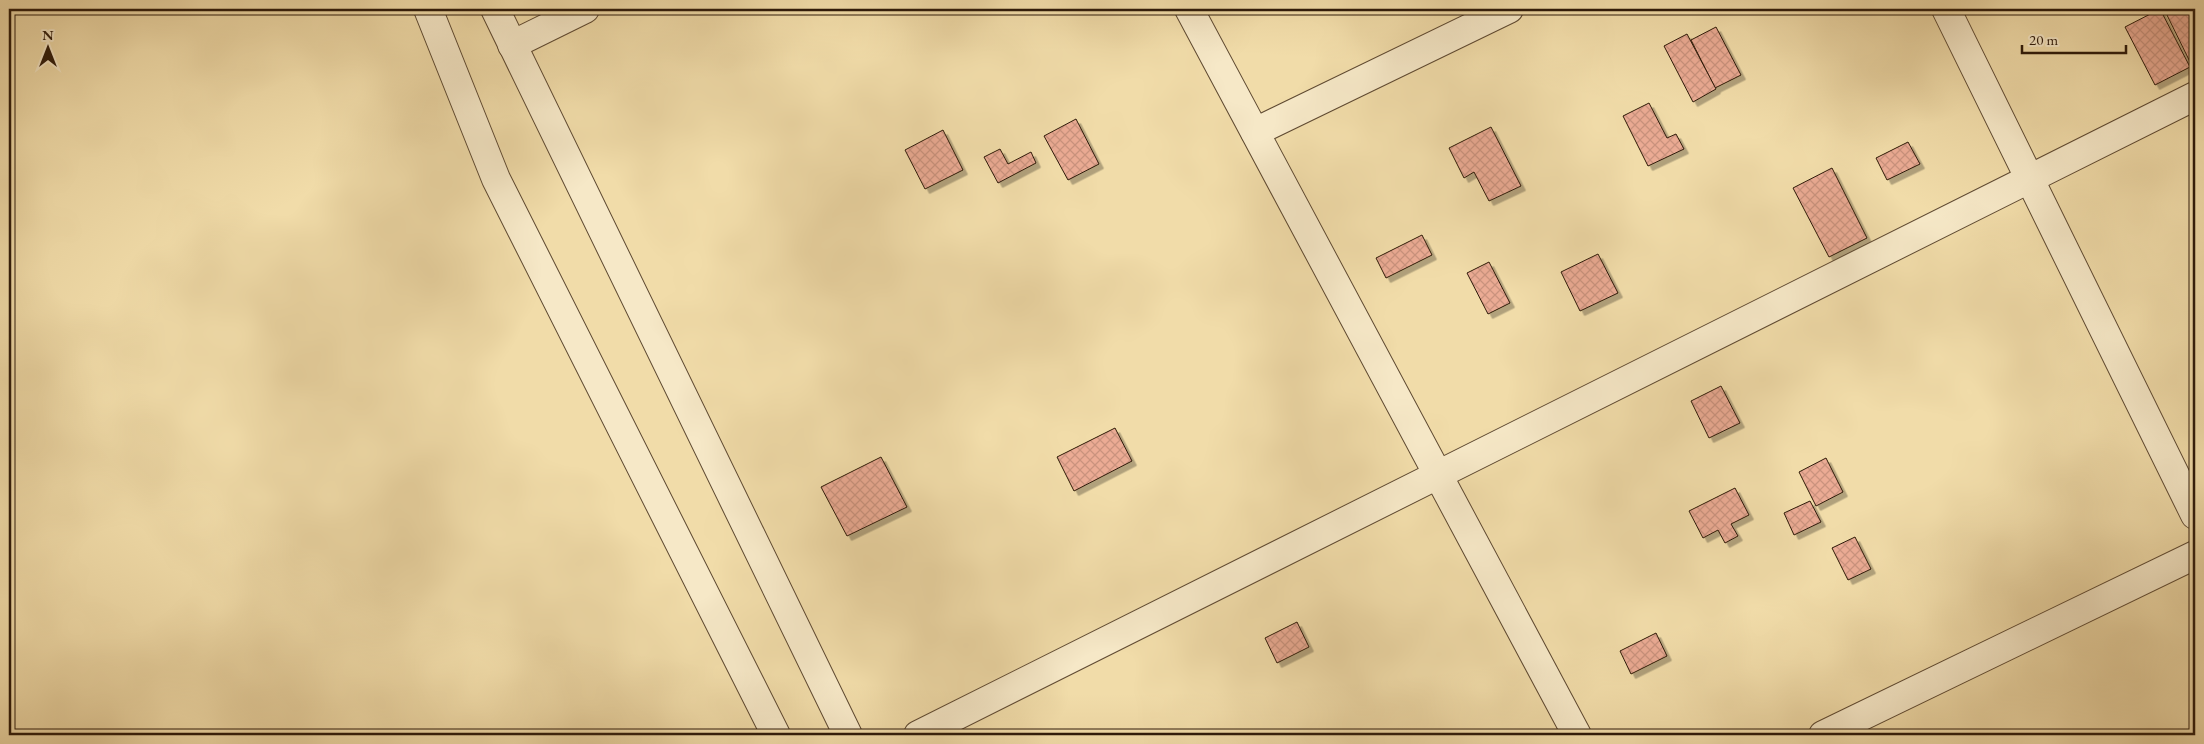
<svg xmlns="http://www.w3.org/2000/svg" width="2204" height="744" font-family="'EB Garamond',serif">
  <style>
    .building { fill: url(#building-cross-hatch); stroke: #2e1a0a; filter: url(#shadow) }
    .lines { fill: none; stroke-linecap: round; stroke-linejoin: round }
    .street-casing { stroke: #5f4a32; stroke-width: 30 }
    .street { stroke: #f6e8c7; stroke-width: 28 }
  </style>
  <defs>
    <pattern id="building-cross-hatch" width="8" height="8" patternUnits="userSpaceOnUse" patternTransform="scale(1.25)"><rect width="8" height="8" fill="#ebab94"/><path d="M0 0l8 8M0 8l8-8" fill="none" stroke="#ca937e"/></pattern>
    <filter id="shadow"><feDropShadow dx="4.5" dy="4.5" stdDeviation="0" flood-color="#0004"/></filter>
  </defs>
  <rect width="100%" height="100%" fill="#f1dca9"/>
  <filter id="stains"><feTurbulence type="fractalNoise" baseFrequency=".004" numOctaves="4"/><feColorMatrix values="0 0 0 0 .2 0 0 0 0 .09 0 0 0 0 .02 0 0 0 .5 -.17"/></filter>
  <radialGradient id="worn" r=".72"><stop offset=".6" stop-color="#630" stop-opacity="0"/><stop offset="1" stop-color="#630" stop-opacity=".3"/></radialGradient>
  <g class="building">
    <polygon points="2160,9 2190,67 2155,85 2125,27"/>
    <polygon points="2164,9 2195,9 2195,65 2192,66"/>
    <polygon points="1716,27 1741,75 1715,88 1691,40"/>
    <polygon points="1687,34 1716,89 1693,102 1664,46"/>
    <polygon points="1649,103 1667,138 1676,134 1684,149 1648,166 1623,116"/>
    <polygon points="1076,119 1099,164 1068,180 1044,136"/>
    <polygon points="1491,127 1521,186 1489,201 1474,172 1464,178 1449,148"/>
    <polygon points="943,130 963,170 925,189 905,150"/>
    <polygon points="1908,142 1920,164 1887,180 1876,158"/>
    <polygon points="1000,149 1008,164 1031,152 1036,163 998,183 984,157"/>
    <polygon points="1832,168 1867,238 1829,257 1793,188"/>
    <polygon points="1422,235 1432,255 1386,278 1376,258"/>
    <polygon points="1598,254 1618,293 1580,311 1561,272"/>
    <polygon points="1489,262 1510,303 1488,314 1467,273"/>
    <polygon points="1721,386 1740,423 1709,438 1691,401"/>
    <polygon points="1115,428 1132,461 1074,491 1057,457"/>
    <polygon points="881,457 907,507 847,536 821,487"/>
    <polygon points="1826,458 1843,492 1816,506 1799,472"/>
    <polygon points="1735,488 1749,515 1731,524 1738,536 1725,543 1718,530 1703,538 1689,511"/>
    <polygon points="1810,501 1821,522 1794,535 1784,513"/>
    <polygon points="1855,537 1871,569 1848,580 1832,548"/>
    <polygon points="1297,622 1309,647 1277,663 1265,638"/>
    <polygon points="1656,633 1667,656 1631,674 1620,651"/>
  </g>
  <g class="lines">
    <g class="street-casing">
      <g id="street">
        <polyline points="428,9 496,179 776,735"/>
        <polyline points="495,9 848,735"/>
        <polyline points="1189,9 1577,735"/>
        <polyline points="1946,9 2195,515"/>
        <polyline points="512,45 585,9"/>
        <polyline points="1255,132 1509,9"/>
        <polyline points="918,735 2195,96"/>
        <polyline points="1823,735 2195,555"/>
      </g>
    </g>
    <use href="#street" class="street"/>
  </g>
  <rect width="2204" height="744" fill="none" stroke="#f1dca9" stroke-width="30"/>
  <rect x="10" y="10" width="2184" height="724" fill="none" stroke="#2e1a0a" stroke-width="2.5"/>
  <rect x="15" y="15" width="2174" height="714" fill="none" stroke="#2e1a0a"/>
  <g transform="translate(48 48)" stroke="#f6e8c7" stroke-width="4" paint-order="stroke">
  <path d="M0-4L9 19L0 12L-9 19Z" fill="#2e1a0a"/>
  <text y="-8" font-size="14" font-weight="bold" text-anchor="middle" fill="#2e1a0a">N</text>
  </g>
  <path d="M2022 45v8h104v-8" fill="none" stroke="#2e1a0a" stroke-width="2.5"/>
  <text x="2029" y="45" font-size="15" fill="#2e1a0a" stroke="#f6e8c7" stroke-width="4" paint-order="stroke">20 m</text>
  <rect width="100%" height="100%" filter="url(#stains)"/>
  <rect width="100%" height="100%" fill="url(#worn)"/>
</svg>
